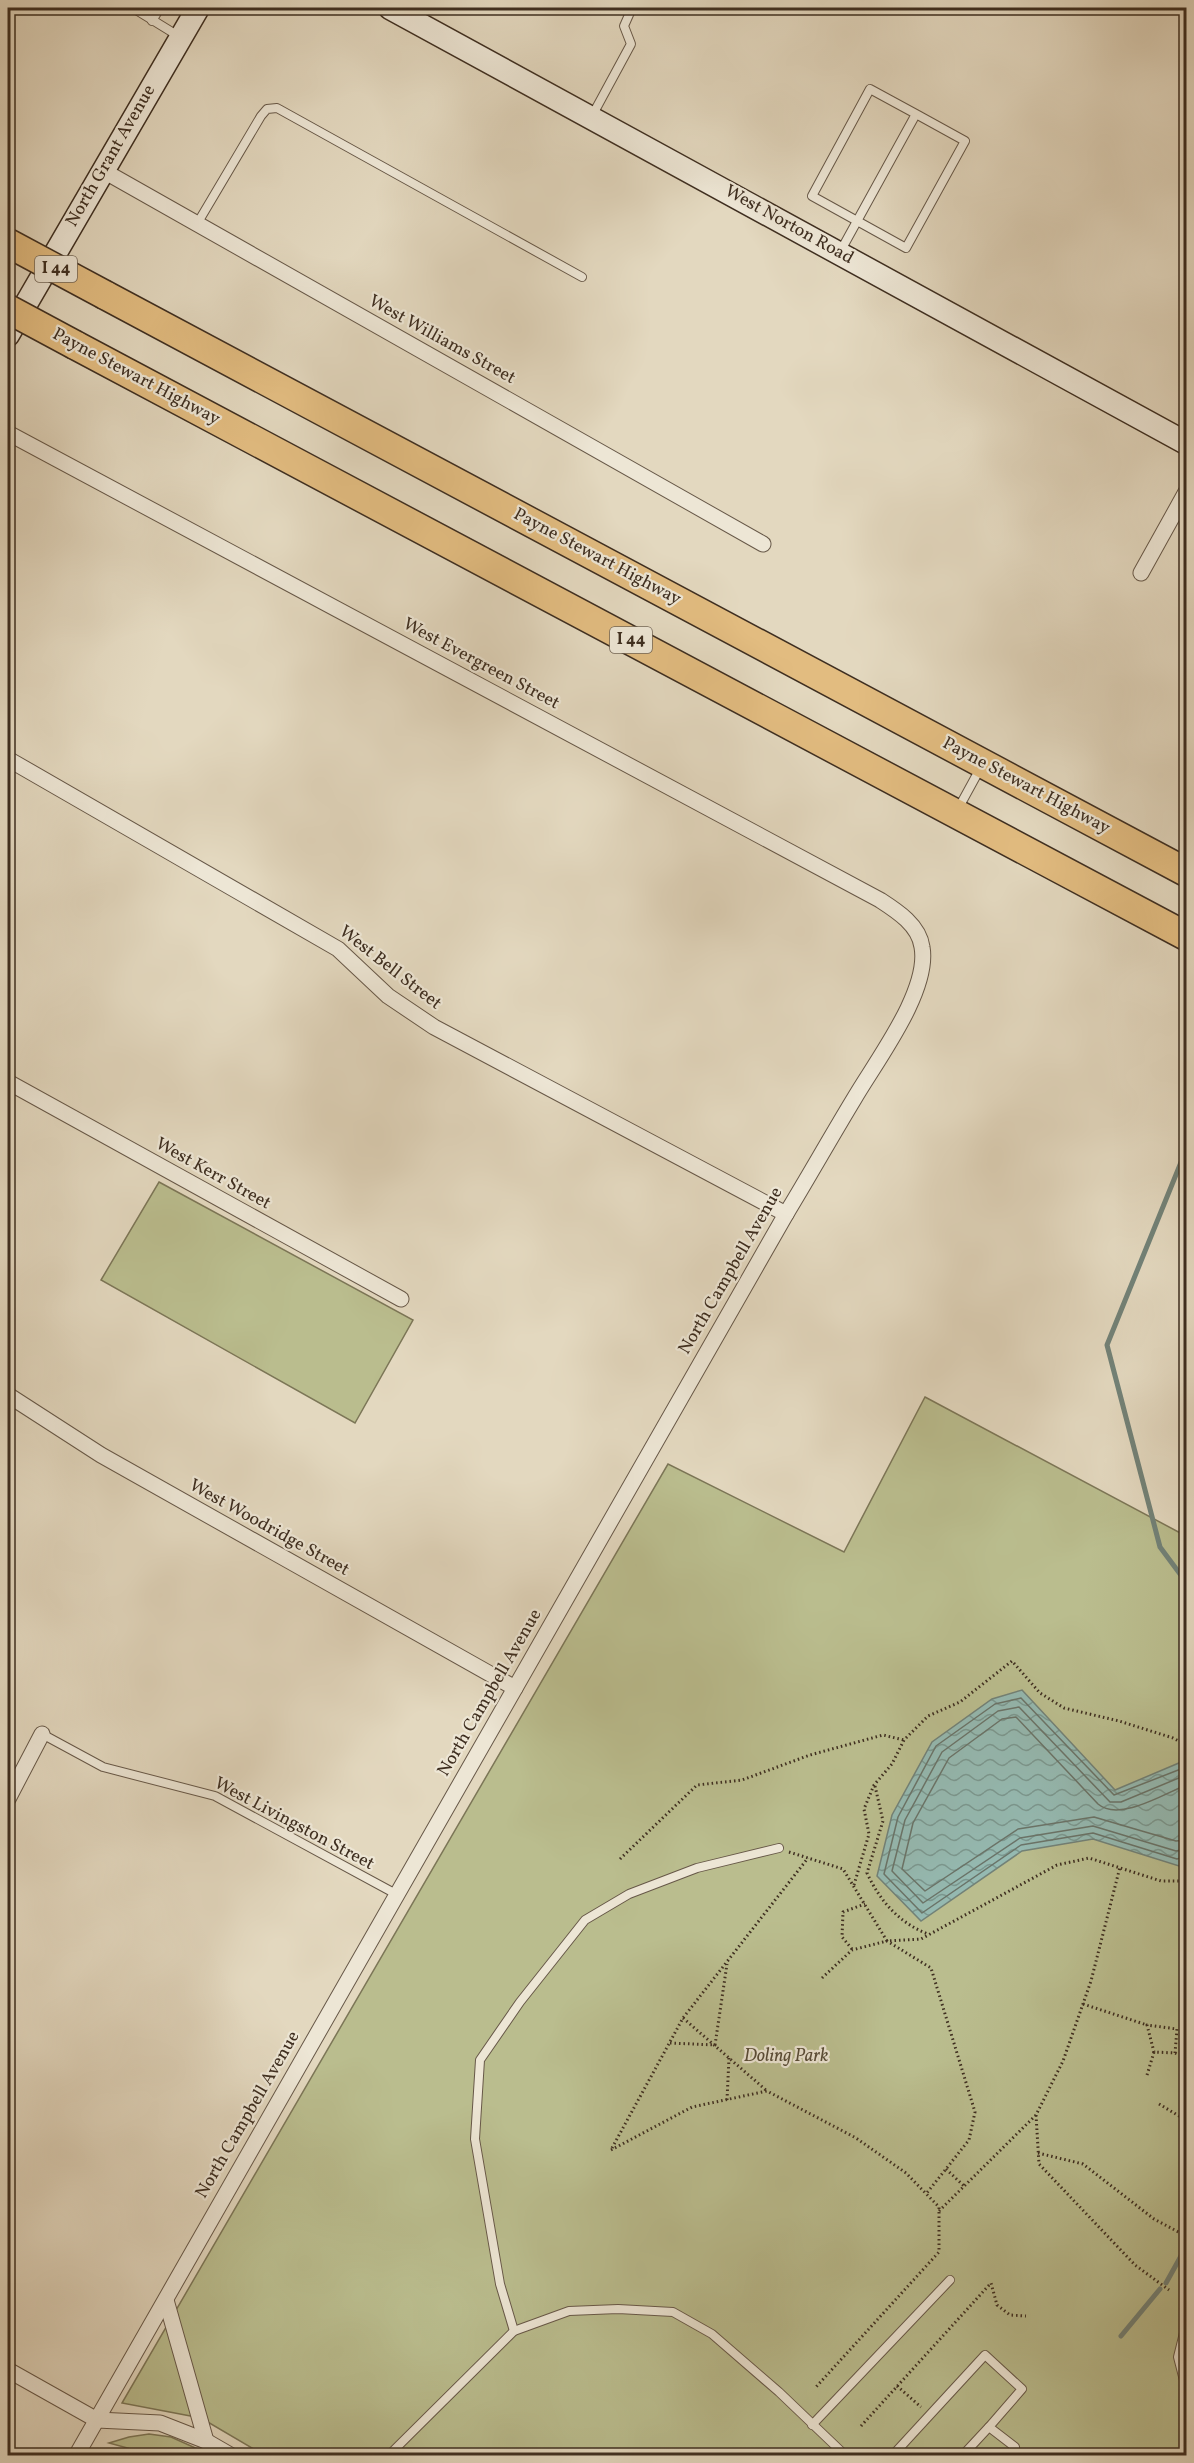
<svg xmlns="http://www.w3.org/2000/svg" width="1194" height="2463" font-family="Vollkorn,serif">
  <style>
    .green { fill: #babd8e; stroke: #7c7657; stroke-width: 1.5 }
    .water { fill: url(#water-waves); stroke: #728278; stroke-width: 1.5 }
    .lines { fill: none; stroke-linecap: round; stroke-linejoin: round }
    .shore { stroke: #6a7469; stroke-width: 1.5 }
    .stream { stroke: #728278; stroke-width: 5 }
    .service-casing { stroke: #675848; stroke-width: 10 }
    .minor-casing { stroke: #675848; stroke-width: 17 }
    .secondary-casing { stroke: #3e2e20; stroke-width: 25 }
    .motorway-casing { stroke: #3e2e20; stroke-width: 31 }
    .path { stroke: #3e2e20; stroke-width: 3; stroke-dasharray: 1.5 3; stroke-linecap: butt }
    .service { stroke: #ede6d5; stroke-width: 8 }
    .minor { stroke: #ede6d5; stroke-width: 15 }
    .secondary { stroke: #ede6d5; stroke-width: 22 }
    .motorway { stroke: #e2bc80; stroke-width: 28 }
    .motorway-bridge-casing { stroke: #3e2e20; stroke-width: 31; stroke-linecap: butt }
    .motorway-bridge { stroke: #e2bc80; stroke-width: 28 }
    .labels { text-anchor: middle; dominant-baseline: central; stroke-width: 4.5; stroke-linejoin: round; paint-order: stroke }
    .shield { fill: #ede6d5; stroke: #726556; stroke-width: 1.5 }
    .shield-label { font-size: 16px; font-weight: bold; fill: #3e2e20 }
    .street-label { font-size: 18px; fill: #3e2e20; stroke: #ede6d5 }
    .park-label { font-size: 18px; font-style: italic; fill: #574b36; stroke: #ede6d5 }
  </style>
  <defs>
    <pattern id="water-waves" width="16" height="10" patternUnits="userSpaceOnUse" patternTransform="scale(1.5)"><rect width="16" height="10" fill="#95bab2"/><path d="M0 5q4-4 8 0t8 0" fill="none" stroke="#7b9890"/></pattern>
  </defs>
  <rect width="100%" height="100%" fill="#e3d8bf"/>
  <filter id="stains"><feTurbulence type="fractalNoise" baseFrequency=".00333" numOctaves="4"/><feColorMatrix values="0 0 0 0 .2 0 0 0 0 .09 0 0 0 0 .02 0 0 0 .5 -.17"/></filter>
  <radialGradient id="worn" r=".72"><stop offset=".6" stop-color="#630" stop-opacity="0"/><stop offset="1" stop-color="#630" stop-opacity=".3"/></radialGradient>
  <g class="green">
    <polygon points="159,1182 413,1320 355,1423 101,1280"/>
    <polygon points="925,1397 1186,1536 1186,2455 264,2455 201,2418 122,2403 668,1464 844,1552"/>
    <polygon points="149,2434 171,2437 211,2455 153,2455 109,2443 129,2437"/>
  </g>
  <polygon class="water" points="1022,1690 1115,1790 1186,1760 1186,1861 1179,1866 1093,1839 1022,1851 921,1921 877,1876 892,1815 932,1742 992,1699"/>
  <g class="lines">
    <g class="shore">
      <polyline points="1186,1767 1114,1795 1021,1698 995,1704 936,1746 898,1817 884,1874 922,1913 1021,1845 1093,1833 1177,1859 1186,1856"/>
      <polyline points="1186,1775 1121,1802 1110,1802 1019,1707 998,1711 942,1752 905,1820 892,1871 923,1903 1020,1838 1093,1826 1176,1851 1186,1849"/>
      <path d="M 1186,1785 C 1164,1794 1119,1822 1098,1804 L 1016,1717 L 1002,1719 L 949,1758 L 913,1823 L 902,1869 L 925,1891 L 1018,1829 L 1094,1817 L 1176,1841 L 1186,1840"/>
    </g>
    <g class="stream">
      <polyline points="1186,1150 1107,1345 1160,1547 1186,1582"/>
      <polyline points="1166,2283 1186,2247"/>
      <polyline points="1121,2336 1160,2289"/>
    </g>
    <g class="service-casing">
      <g id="service">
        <polyline points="133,8 180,37"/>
        <polyline points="152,21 160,8"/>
        <polyline points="592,116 631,44 624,26 632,8"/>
        <polyline points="197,224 261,116 267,109 277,108 582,277"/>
        <polyline points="840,252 916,114 870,89 812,196 906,248 965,141 916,114"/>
        <polyline points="958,809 981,767"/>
        <polyline points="42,1734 103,1767 215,1796 396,1894"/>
        <polyline points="1186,2325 1178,2357 1186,2388"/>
        <polyline points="514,2331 500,2284 475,2139 480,2060 520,2002 585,1920 629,1894 697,1868 779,1848"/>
        <polyline points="812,2425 950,2280"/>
        <polyline points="388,2456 514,2331 569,2311 618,2309 673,2312 712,2334 779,2392 846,2456"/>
        <polyline points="892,2456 985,2355 1022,2389 989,2427 1015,2447 1016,2456"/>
        <polyline points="962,2456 989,2427"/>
      </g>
    </g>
    <g class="minor-casing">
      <g id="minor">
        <polyline points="102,170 763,544"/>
        <path d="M 8,433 L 880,900 C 897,911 919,925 922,947 C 930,991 876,1061 854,1099 C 831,1137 809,1176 786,1214 L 76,2456"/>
        <polyline points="1141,573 1186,492"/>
        <polyline points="8,759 338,949 388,996 434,1027 786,1214"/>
        <polyline points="8,1082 401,1299"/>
        <polyline points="8,1395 101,1455 515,1688"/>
        <polyline points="8,1799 42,1734"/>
        <polyline points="166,2300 206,2441"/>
        <polyline points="8,2370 97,2420 160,2423 206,2441 232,2456"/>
      </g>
    </g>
    <g class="secondary-casing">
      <g id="secondary">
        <polyline points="390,8 1186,443"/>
        <polyline points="8,335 198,8"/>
      </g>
    </g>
    <g class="motorway-casing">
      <g id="motorway">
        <polyline points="105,295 1186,872"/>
        <polyline points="75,345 1186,936"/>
      </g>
    </g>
    <g class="path">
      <polyline points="1186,1505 1183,1534 1186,1544"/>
      <path d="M 875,1786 L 883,1821 L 867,1873 C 880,1901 899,1923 928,1934"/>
      <polyline points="789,1852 843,1869 887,1941 921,1939 1057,1865 1089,1858 1161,1881 1186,1881"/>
      <polyline points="620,1859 697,1785 742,1780 810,1755 883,1735 904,1740"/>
      <polyline points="854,1885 869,1834 864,1809 874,1785 892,1764 904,1740 928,1716 960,1702 1012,1661 1040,1693 1064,1708 1119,1721 1173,1738 1186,1745"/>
      <polyline points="852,1949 842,1937 843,1912 865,1904"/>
      <polyline points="822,1978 852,1950 887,1941 931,1968 975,2112 969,2140 926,2194"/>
      <polyline points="1083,2004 1147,2025"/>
      <polyline points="683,2018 767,2091"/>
      <polyline points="670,2043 715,2045 727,1964"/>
      <polyline points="1175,2053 1177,2029 1147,2025 1154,2052 1175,2053 1186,2058"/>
      <polyline points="1147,2075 1154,2052"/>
      <polyline points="727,2100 729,2058"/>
      <polyline points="1159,2104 1179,2116 1186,2116"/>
      <polyline points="1036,2115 1039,2164 1135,2265 1169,2290"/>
      <polyline points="612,2148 683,2018 808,1858"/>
      <polyline points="611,2150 692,2107 767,2091 856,2138 906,2173 939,2207 939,2252 816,2387"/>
      <polyline points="1038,2153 1083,2164 1154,2219 1186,2236"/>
      <polyline points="946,2169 964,2186"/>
      <polyline points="939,2211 1036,2115 1063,2061 1091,1981 1120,1867"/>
      <polyline points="897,2386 921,2407"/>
      <polyline points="861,2426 991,2283 997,2305 1010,2315 1026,2316"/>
    </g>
    <use href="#service" class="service"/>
    <use href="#minor" class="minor"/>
    <use href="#secondary" class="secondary"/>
    <use href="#motorway" class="motorway"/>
    <g class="motorway-bridge-casing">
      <g id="motorway-bridge">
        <polyline points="8,243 105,295"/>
        <polyline points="8,309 75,345"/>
      </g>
    </g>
    <use href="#motorway-bridge" class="motorway-bridge"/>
  </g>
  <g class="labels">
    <g class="shield">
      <rect x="35" y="256" width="42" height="26" rx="4.5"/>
      <rect x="610" y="627" width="42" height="26" rx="4.5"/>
    </g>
    <g class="shield-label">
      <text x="56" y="269">I 44</text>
      <text x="631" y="640">I 44</text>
    </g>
    <g class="street-label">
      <text transform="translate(111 156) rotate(-60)">North Grant Avenue</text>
      <text transform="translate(789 225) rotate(29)">West Norton Road</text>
      <text transform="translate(442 340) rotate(29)">West Williams Street</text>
      <text transform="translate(136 377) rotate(28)">Payne Stewart Highway</text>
      <text transform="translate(597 557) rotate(28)">Payne Stewart Highway</text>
      <text transform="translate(481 664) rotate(28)">West Evergreen Street</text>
      <text transform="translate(1026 786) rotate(28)">Payne Stewart Highway</text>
      <text transform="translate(390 968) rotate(38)">West Bell Street</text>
      <text transform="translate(213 1174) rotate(29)">West Kerr Street</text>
      <text transform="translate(731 1271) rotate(-60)">North Campbell Avenue</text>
      <text transform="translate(269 1528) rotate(29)">West Woodridge Street</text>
      <text transform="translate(490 1693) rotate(-60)">North Campbell Avenue</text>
      <text transform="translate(294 1824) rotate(28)">West Livingston Street</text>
      <text transform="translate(248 2115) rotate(-60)">North Campbell Avenue</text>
    </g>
    <g class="park-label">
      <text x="786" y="2056">Doling Park</text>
    </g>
  </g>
  <rect width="1194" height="2463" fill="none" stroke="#e3d8bf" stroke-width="30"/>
  <rect x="9" y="9" width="1176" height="2445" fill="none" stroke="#3e2e20" stroke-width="3"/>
  <rect x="15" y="15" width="1164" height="2433" fill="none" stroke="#3e2e20" stroke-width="1.5"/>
  <rect width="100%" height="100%" filter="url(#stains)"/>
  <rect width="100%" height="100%" fill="url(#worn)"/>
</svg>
